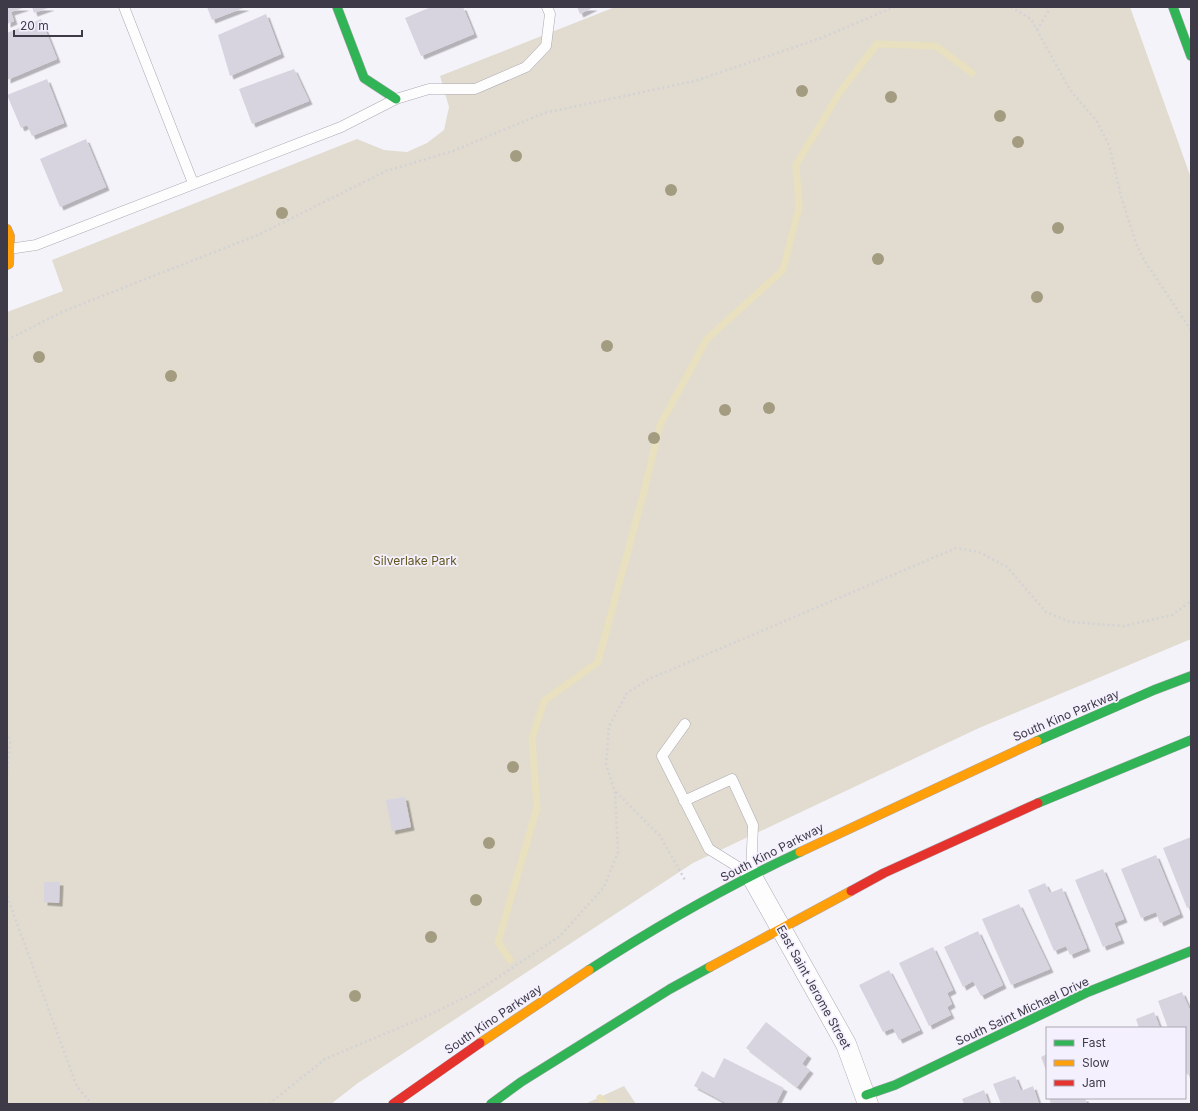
<svg xmlns="http://www.w3.org/2000/svg" width="1198" height="1111" font-family="Inter,sans-serif">
  <style>
    .green { fill: #e1dccf }
    .lines { fill: none; stroke-linecap: round; stroke-linejoin: round }
    .stream { stroke: #e8e0bf; stroke-width: 7 }
    .building { fill: #d7d4e0; filter: url(#shadow) }
    .lane-casing { stroke: #acaab2; stroke-width: 11 }
    .street-casing { stroke: #acaab2; stroke-width: 21 }
    .fast-casing { stroke: #acaab2; stroke-width: 10 }
    .slow-casing { stroke: #acaab2; stroke-width: 10 }
    .jam-casing { stroke: #acaab2; stroke-width: 10 }
    .path { stroke: #d3d2d6; stroke-width: 2.5; stroke-dasharray: 2 3; stroke-linecap: butt }
    .lane { stroke: #fefdfe; stroke-width: 10 }
    .street { stroke: #fefdfe; stroke-width: 20 }
    .fast { stroke: #30b455; stroke-width: 9 }
    .slow { stroke: #ff9f0a; stroke-width: 9 }
    .jam { stroke: #e5322d; stroke-width: 9 }
    .tree { fill: #a49c80 }
    .labels { text-anchor: middle; dominant-baseline: central; stroke-width: 3.5; stroke-linejoin: round; paint-order: stroke }
    .park-label { font-size: 12px; fill: #61551c; stroke: #f4f0fd }
    .street-label { font-size: 12px; fill: #3e3a47; stroke: #f4f0fd }
  </style>
  <defs>
    <filter id="shadow"><feDropShadow dx="3.5" dy="3.5" stdDeviation="0" flood-color="#0004"/></filter>
  </defs>
  <rect width="100%" height="100%" fill="#f5f3fa"/>
  <g class="green">
    <polygon points="615,7 1130,7 1191,178 1191,639 979,728 693,863 358,1083 331,1104 7,1104 7,312 63,291 52,260 357,139 384,150 407,152 427,143 444,130 449,107 440,76"/>
    <polygon points="624,1086 636,1104 585,1104"/>
  </g>
  <g class="lines">
    <g class="stream">
      <polyline points="510,960 498,942 537,808 532,739 544,701 598,662 644,491 660,425 707,339 783,270 799,207 796,165 840,92 877,44 936,46 972,73"/>
      <polyline points="600,1098 605,1104"/>
    </g>
  </g>
  <g class="building">
    <polygon points="7,7 26,7 11,12 14,21 7,24"/>
    <polygon points="32,7 51,7 34,13"/>
    <polygon points="207,7 246,7 212,20"/>
    <polygon points="431,7 463,7 474,34 421,56 405,18"/>
    <polygon points="577,7 594,7 580,14"/>
    <polygon points="266,14 281,54 230,76 218,35"/>
    <polygon points="41,19 57,59 7,80 7,33"/>
    <polygon points="294,69 309,101 252,124 239,89"/>
    <polygon points="47,79 64,123 32,136 27,125 21,128 7,95"/>
    <polygon points="86,139 106,187 60,207 40,159"/>
    <polygon points="405,797 411,827 392,831 386,800"/>
    <polygon points="1191,837 1191,906 1187,908 1163,848"/>
    <polygon points="1156,855 1180,914 1160,923 1156,912 1141,918 1121,869"/>
    <polygon points="1103,869 1124,919 1114,923 1121,940 1103,947 1075,880"/>
    <polygon points="44,882 60,882 59,903 44,902"/>
    <polygon points="1045,883 1050,893 1062,888 1087,948 1070,955 1066,946 1054,951 1028,890"/>
    <polygon points="1019,904 1050,969 1011,985 982,919"/>
    <polygon points="978,931 1003,985 981,996 973,981 963,987 944,947"/>
    <polygon points="933,947 953,990 947,993 952,1004 947,1007 951,1015 929,1026 899,963"/>
    <polygon points="889,970 920,1030 899,1040 893,1028 883,1032 859,985"/>
    <polygon points="1182,992 1189,1008 1191,1008 1191,1073 1187,1075 1185,1069 1185,1028 1168,1028 1158,1001"/>
    <polygon points="1154,1012 1160,1028 1139,1028 1136,1019"/>
    <polygon points="766,1022 808,1055 802,1064 810,1070 797,1087 746,1048"/>
    <polygon points="1047,1054 1047,1073 1041,1057"/>
    <polygon points="724,1058 784,1088 776,1104 728,1104 694,1086 702,1071 714,1078"/>
    <polygon points="1015,1076 1021,1091 1033,1086 1039,1104 1001,1104 993,1084"/>
    <polygon points="984,1090 989,1104 964,1104 962,1099"/>
    <polygon points="1049,1098 1085,1098 1087,1104 1051,1104"/>
  </g>
  <g class="lines">
    <g class="lane-casing">
      <g id="lane">
        <polyline points="124,7 193,183"/>
        <polyline points="9,249 36,245 341,127 396,99 429,89 475,89 526,67 546,46 550,14 547,7"/>
        <polyline points="684,801 732,779 753,825 751,875 709,849 662,756 685,724"/>
      </g>
    </g>
    <g class="street-casing">
      <polyline id="street" points="751,875 846,1044 868,1104"/>
    </g>
    <g class="fast-casing">
      <g id="fast">
        <polyline points="337,7 364,78 396,99"/>
        <polyline points="1173,7 1191,56"/>
        <polyline points="1037,741 1154,690 1191,676"/>
        <polyline points="1038,803 1191,740"/>
        <path d="M 589,970 C 657,926 727,886 800,852"/>
        <polyline points="866,1095 895,1085 1088,992 1191,951"/>
        <polyline points="491,1104 521,1082 670,989 710,967"/>
      </g>
    </g>
    <g class="slow-casing">
      <g id="slow">
        <polyline points="7,229 10,236 9,264 7,265"/>
        <polyline points="800,852 1037,741"/>
        <polyline points="710,967 851,891"/>
        <polyline points="480,1043 589,970"/>
      </g>
    </g>
    <g class="jam-casing">
      <g id="jam">
        <polyline points="851,891 884,873 1038,803"/>
        <polyline points="393,1104 480,1043"/>
      </g>
    </g>
    <g class="path">
      <polyline points="1011,7 1031,19 1070,90 1096,120 1109,145 1121,196 1136,243 1144,260 1191,330"/>
      <polyline points="1037,30 1048,12 1048,7"/>
      <polyline points="7,340 64,311 258,235 386,171 453,151 544,113 695,81 821,38 894,7"/>
      <polyline points="7,732 10,742 7,776"/>
      <polyline points="616,792 660,836 685,880"/>
      <polyline points="7,896 77,1087 92,1104"/>
      <polyline points="269,1104 325,1059 427,1016 476,992 560,936 604,887 618,852 615,792 606,764 609,726 627,693 649,679 956,548 979,552 1007,567 1046,612 1070,622 1124,626 1172,615 1191,601"/>
    </g>
    <use href="#lane" class="lane"/>
    <use href="#street" class="street"/>
    <use href="#fast" class="fast"/>
    <use href="#slow" class="slow"/>
    <use href="#jam" class="jam"/>
  </g>
  <g class="tree">
    <circle cx="802" cy="91" r="6"/>
    <circle cx="891" cy="97" r="6"/>
    <circle cx="1000" cy="116" r="6"/>
    <circle cx="1018" cy="142" r="6"/>
    <circle cx="516" cy="156" r="6"/>
    <circle cx="671" cy="190" r="6"/>
    <circle cx="282" cy="213" r="6"/>
    <circle cx="1058" cy="228" r="6"/>
    <circle cx="878" cy="259" r="6"/>
    <circle cx="1037" cy="297" r="6"/>
    <circle cx="607" cy="346" r="6"/>
    <circle cx="39" cy="357" r="6"/>
    <circle cx="171" cy="376" r="6"/>
    <circle cx="769" cy="408" r="6"/>
    <circle cx="725" cy="410" r="6"/>
    <circle cx="654" cy="438" r="6"/>
    <circle cx="513" cy="767" r="6"/>
    <circle cx="489" cy="843" r="6"/>
    <circle cx="476" cy="900" r="6"/>
    <circle cx="431" cy="937" r="6"/>
    <circle cx="355" cy="996" r="6"/>
  </g>
  <g class="labels">
    <g class="park-label">
      <text x="415" y="560">Silverlake Park</text>
    </g>
    <g class="street-label">
      <text transform="translate(1066 715) rotate(-23)">South Kino Parkway</text>
      <text transform="translate(772 852) rotate(-27)">South Kino Parkway</text>
      <text transform="translate(814 987) rotate(61)">East Saint Jerome Street</text>
      <text transform="translate(1022 1011) rotate(-25)">South Saint Michael Drive</text>
      <text transform="translate(493 1019) rotate(-34)">South Kino Parkway</text>
    </g>
  </g>
  <rect width="1198" height="1111" fill="none" stroke="#3e3a47" stroke-width="16"/>
  <rect x="1046" y="1027" width="140" height="72" fill="#f4f0fd" stroke="#aba7b4"/>
  <rect x="1054" y="1040" width="20" height="6" fill="#30b455" stroke="#aba7b4"/>
  <text x="1082" y="1047" font-size="12" fill="#3e3a47">Fast</text>
  <rect x="1054" y="1060" width="20" height="6" fill="#ff9f0a" stroke="#aba7b4"/>
  <text x="1082" y="1067" font-size="12" fill="#3e3a47">Slow</text>
  <rect x="1054" y="1080" width="20" height="6" fill="#e5322d" stroke="#aba7b4"/>
  <text x="1082" y="1087" font-size="12" fill="#3e3a47">Jam</text>
  <path d="M14 30v6h68v-6" fill="none" stroke="#3e3a47" stroke-width="2"/>
  <text x="20" y="30" font-size="12" fill="#3e3a47" stroke="#f4f0fd" stroke-width="3" paint-order="stroke">20 m</text>
</svg>
